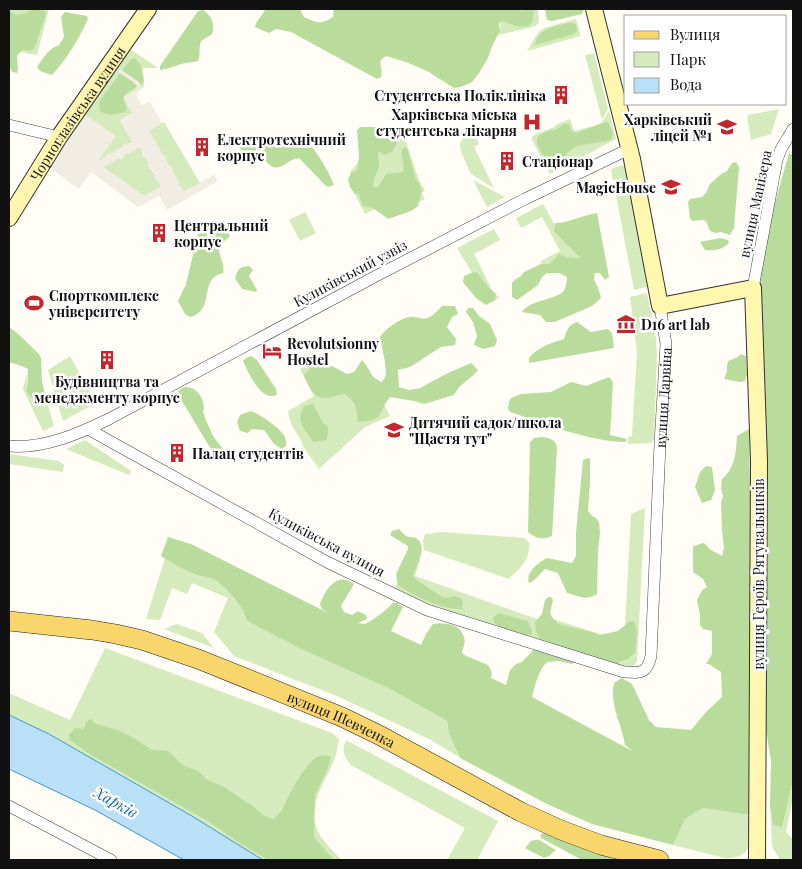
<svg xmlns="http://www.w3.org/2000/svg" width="802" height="869" font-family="'Playfair Display',serif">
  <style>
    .green { fill: #d5ebbd }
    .forest { fill: #b9dc9c }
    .plaza { fill: #f1ede2; fill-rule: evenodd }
    .water { fill: #b9e0f7; stroke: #3f96cf }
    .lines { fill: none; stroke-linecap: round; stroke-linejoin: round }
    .street-casing { stroke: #444; stroke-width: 12 }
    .secondary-casing { stroke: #333; stroke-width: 18 }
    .primary-casing { stroke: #222; stroke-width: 20 }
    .street { stroke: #fff; stroke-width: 11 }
    .secondary { stroke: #fff6b0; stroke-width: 16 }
    .primary { stroke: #f9d66b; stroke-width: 19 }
    .labels { text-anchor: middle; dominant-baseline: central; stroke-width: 5; stroke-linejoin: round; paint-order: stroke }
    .poi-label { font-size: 14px; font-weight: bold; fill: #111; stroke: #fff; text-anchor: start }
    .street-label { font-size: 14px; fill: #111; stroke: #fff }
    .water-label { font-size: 15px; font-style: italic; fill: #1768a6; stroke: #fff }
  </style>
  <rect width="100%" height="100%" fill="#fffdf5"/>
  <g class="green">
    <polygon points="9,9 49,9 37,55 15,51 12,67 9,66"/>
    <polygon points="495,9 538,9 539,22 536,26 498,35 501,27"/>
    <polygon points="576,19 581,36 527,51 536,36 540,31 544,28"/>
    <polygon points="130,49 158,68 143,68 144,86 140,90 124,97 132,113 120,120 132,142 97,162 83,113"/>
    <polygon points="594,53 608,109 602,120 585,55"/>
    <polygon points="779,109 771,134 751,140 747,117 748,115"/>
    <path d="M 609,111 L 616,139 L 550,174 L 531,138 C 537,132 546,130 555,127 L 555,125 L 570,119 L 574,131 L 601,124 Z"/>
    <polygon points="164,122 200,183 183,192 172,171 170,166 169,166 165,160 166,159 165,156 163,156 149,131"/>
    <polygon points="403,125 403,133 419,180 425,191 421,193 425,199 389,218 375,209 365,214 353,191 350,172 376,140 391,134 389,127"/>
    <polygon points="474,132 479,144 474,147 494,188 471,174 461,152 460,144 462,139"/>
    <polygon points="140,147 143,153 142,154 144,158 146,158 149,164 148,165 155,175 154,176 156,180 157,179 161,187 144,196 103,167 119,157 120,159 124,157 124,155"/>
    <polygon points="623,165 625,166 647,287 634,290 611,169"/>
    <polygon points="473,180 505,197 487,207"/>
    <polygon points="543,204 555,225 554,232 582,258 566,257 549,264 541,264 541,261 560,251 542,217 521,228 516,218"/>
    <polygon points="305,212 316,233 300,241 289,220"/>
    <polygon points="494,229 500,240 474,254 492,290 499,298 490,303 457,248"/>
    <polygon points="647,293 656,339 657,355 654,439 652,443 628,444 628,437 632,436 635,385 637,353 630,297"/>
    <polygon points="318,355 340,382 366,367 390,416 365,427 319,469 302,445 303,444 291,424 288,411 314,396 300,369"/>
    <polygon points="70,356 96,403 63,421 48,370"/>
    <polygon points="27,374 28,375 26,391 37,402 43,399 45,395 54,426 43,431 23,389"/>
    <polygon points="85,440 131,471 129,475 66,449"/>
    <polygon points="9,454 59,461 64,465 63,472 9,464"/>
    <polygon points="645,508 637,661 634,666 629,669 619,668 430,605 395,588 408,554 420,560 415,576 537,619 550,618 603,635 613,634 625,626 631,514"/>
    <path d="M 442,532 L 524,538 L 529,542 C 530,561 522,566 509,579 L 424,550 L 423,541 L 425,534 Z"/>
    <polygon points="165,558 197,575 214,579 224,587 233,597 243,610 247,621 301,649 392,690 447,721 449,734 459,757 431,740 337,696 234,656 214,632 228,598 192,583 187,594 172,588 160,620 146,619"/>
    <polygon points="177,624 202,633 214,648 164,629"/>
    <path d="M 105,648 L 332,733 L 339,739 C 338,745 337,752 335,758 C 327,779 308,802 316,827 C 321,840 332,850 342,860 L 263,860 L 192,816 L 49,734 L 9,715 L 9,693 L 70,720 Z"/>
    <path d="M 346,740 L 498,821 L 477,860 L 447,860 L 465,828 L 351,765 C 343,756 342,751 346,740 Z"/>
    <polygon points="793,780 793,798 786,832 793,839 793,860 780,860 772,846 770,805 773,823 782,828"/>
    <path d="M 703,808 L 749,815 C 750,837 756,859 725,858 L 673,845 L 685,819 Z"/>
  </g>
  <g class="forest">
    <polygon points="32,9 40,9 46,12 45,17 34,49 30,51 22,50 17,56 18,69 17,73 12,72 9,65 9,11 15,15 26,13"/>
    <path d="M 266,9 L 300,9 L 304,17 C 318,23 320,25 333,17 L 334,9 L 515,9 L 522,11 L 525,9 L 533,9 C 536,34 518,27 502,21 L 499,23 L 500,31 L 493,44 L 488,58 L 479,73 L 472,82 L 461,87 L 454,88 L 427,71 L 406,62 L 386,56 L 381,60 C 379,66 383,69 381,77 L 377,79 L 291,32 L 276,29 L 269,33 L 255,27 L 256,23 Z"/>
    <polygon points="545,9 584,9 582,14 552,21 547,20"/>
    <path d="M 203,10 C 212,16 215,24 212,34 L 201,41 C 198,50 201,55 198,61 C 192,63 186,62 181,64 C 174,66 167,69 160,70 L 160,66 L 198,11 Z"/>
    <path d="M 65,12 L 87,16 L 88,19 C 79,38 67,59 52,75 L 40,71 L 37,67 C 43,58 49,48 59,45 L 64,37 L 61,17 Z"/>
    <path d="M 570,23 L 574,23 L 576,25 L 577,31 L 574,34 L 535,45 C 538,28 555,26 570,23 Z"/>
    <path d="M 135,58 L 141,66 L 144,82 C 140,85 125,93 124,97 C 123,100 126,105 127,109 L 125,112 L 111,115 L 100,112 L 99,102 L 103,96 L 131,59 Z"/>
    <path d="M 608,122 C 611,129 615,133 611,140 C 599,144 582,142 572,149 C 564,154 561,164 554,169 L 549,167 L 537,144 L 537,137 L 545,132 L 557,129 L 564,124 L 569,124 L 571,130 L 576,133 L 602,123 Z"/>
    <path d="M 360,127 C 372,127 388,126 397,133 L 398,140 L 393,151 L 385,155 L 380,152 L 378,152 L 379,167 L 374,179 L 373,187 L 378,187 L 386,174 L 403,172 C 406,163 399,156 403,148 L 405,147 L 408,151 L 415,177 L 422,190 L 418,206 L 411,211 L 388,219 L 373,208 L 363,206 L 358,194 L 354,193 L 350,187 L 348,179 L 351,173 L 357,170 L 359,157 L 357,130 Z"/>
    <path d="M 239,136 L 252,138 L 261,143 L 294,139 L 305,139 C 318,153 327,168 334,185 L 328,187 L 325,185 L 299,158 C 290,158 282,170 273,167 C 268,165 263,157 258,153 L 251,157 L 246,157 L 235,141 L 236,137 Z"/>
    <polygon points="789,153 793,155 793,780 782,828 773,824 770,805 771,761 767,736 758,718 757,267"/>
    <polygon points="736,162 739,167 734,228 730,235 721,232 716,233 710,231 706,221 703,220 692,221 690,218 688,202 690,199 702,197 706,193 710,184 721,174 727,171 732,163"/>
    <path d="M 597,213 L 609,277 L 605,280 L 600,273 L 595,273 L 594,280 L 598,287 L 601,298 L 592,306 L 555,322 L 546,322 L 540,315 L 522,312 C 532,298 560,300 565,289 C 566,286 567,281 567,277 L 559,273 L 547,273 L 542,277 L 538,285 L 517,300 L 512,297 L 512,283 L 516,279 L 521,276 L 524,272 L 541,264 L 549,264 L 559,254 L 566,257 L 581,258 L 554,232 L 555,223 C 570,223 582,215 597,213 Z"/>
    <path d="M 218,223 L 226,228 L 230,236 C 227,239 223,242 221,245 C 215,253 226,262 223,273 C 200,278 213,304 197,314 C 195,316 192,316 190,317 L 185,314 L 178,301 L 186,284 L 198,234 L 204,228 Z"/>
    <path d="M 720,238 L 728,240 L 729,243 C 721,250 715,251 705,250 L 700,242 Z"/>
    <polygon points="249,266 253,270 249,276 257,290 256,292 242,289 235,278 238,270 242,267"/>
    <polygon points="477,272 488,287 496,294 495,300 486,305 476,298 463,282 464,276 471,273"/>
    <path d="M 442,306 L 455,306 L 458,314 L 452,317 L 447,327 L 456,339 L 455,345 L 441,347 L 410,367 L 398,370 L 399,387 L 409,390 L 420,388 L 446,374 L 471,363 L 478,370 C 471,379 459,384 454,395 L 424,404 L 414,401 L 390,397 C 376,414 386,420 358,422 C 356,407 357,403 345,394 C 338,394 331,398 325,398 C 313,398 307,384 304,375 L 319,359 L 347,374 L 354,372 L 362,360 C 372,371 368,376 382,382 L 386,375 L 385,362 L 380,337 C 385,329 404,315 414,317 C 419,318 424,320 430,317 C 434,315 438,310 442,306 Z"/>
    <polygon points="468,308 473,308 479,316 490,324 497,340 495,346 483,349 474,345 477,336 473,322 466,312"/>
    <path d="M 577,322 L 591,332 L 608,329 L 612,333 L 614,348 L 529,363 L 529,358 C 537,347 552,343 564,339 C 567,330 568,325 577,322 Z"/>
    <polygon points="9,327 17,333 39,354 41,358 42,381 45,395 41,401 37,402 30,396 26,391 28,381 28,369 22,366 9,362"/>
    <polygon points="741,354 746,356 747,374 745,381 740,382 724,379 727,371 727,365 728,361 736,358"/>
    <path d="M 251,356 L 257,360 L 276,389 L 277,395 C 260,402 249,373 243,361 L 246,358 Z"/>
    <path d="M 609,377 L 613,382 L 610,435 L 627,439 L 626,442 C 586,441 548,424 510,412 L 508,408 L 509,402 L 511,398 L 521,394 L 551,392 L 571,382 L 586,386 Z"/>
    <path d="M 184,387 C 195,386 203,395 204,407 C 204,413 202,408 204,414 C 205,419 208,425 210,429 C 213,438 220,445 226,452 L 218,457 L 209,446 L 179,396 L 178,391 Z"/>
    <path d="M 313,404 L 323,423 L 328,426 L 327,440 L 313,442 C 305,429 295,422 304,406 Z"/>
    <path d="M 251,411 C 261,415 280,428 285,437 C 286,439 286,444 286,446 L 282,449 L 274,444 L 264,430 L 252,429 L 248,433 L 240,431 L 237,422 L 240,415 Z"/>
    <path d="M 749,429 L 751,545 L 749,815 L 703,808 L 685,819 L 673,845 L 592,824 L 547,804 L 460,758 L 449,734 L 447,721 L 392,690 L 301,649 L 247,621 L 243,610 L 233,597 L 224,587 L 214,579 L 197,575 L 183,569 L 161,556 L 168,537 L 191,544 L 328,613 L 322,609 L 320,604 C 326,589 337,571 354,584 L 341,606 L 344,612 L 352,615 L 358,611 L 366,615 L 367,619 L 358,623 L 365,624 C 376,618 384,612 393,603 L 397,603 L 403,607 L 391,631 L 421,645 L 426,634 L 433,624 C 444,622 461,624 464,637 C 466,642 463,647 462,653 L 466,656 L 488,665 L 492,672 L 491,678 L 506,685 L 510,670 L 516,664 L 522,662 L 534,649 L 577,660 L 572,664 L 559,661 L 547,662 C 538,671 535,686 532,697 L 634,752 L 625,745 C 622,725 609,704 614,683 L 622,678 L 632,684 L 649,720 L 656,727 L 691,730 L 706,712 L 722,697 L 721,672 L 709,664 L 706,664 L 712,654 L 712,631 L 703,629 L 700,625 L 700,615 L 697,600 L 702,590 L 707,587 L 703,579 L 693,572 L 693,546 L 704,543 L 711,550 L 722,556 L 724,548 L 722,530 L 721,502 L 723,496 L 721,488 L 722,479 C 735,468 736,453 737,436 Z"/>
    <path d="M 542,437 C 549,438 555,439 557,447 L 552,536 C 543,540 536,539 528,532 L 530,442 L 534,438 Z"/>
    <path d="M 590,458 L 590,482 L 588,511 L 591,515 L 596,518 L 599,522 L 600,533 L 598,549 L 597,594 C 586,601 579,596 567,593 L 558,573 L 545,569 L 532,582 L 529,583 C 525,572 538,563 547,558 L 572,563 L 576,556 L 576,533 L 583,460 L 585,459 Z"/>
    <polygon points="706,466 712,467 715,490 711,500 702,503 695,487 700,472"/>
    <path d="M 399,529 C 402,532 404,535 408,537 C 410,537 414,537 416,538 C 429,546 416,566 413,576 L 418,581 L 439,595 L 445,598 L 455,596 L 462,599 L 463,602 L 462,609 C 443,610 413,596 398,585 L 396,574 L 408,549 L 408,546 L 390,535 L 392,531 Z"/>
    <polygon points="548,597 551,597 553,600 550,613 552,617 558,624 592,632 599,635 618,631 630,621 635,622 637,633 635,653 628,659 621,661 617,664 576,652 539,638 536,632 535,622 542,614 545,600"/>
    <path d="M 498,613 L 528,621 L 532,631 L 532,634 L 530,635 C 523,634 502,629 497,625 C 493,623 494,621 493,618 Z"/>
    <path d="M 91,719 L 96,724 L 117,730 L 132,737 L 152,750 L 168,751 L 184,766 L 198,771 L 206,779 L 224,787 L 254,807 L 263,815 L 273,819 C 283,812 283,807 288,797 C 293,787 309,759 319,756 C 322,755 327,756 331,756 L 328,768 L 315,795 L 314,837 L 334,860 L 268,860 L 238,842 L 209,822 L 86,752 L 70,740 L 69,735 L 75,728 L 84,729 L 86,722 Z"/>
    <polygon points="544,833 615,860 582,860 541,838 541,834"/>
    <polygon points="535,840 539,840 556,850 549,856 544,858 525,848 531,841"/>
  </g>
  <path class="plaza" d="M 120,69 L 139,82 L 141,86 L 137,96 L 142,105 L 150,102 L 162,123 L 149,131 L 157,145 L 158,145 L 163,155 L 165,156 L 169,166 L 170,166 L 173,170 L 172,171 L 179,182 L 178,183 L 180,186 L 181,186 L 184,191 L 183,192 L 214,175 L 218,181 L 167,210 L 159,196 L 138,207 L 91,172 L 79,189 L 47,166 L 83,113 L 116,136 L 98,161 L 106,157 L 106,155 L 110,153 L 111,154 L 115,151 L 115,150 L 119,148 L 120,149 L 124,147 L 123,145 L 128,143 L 129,144 L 132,142 L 120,120 L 132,113 L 123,97 L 134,91 L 137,89 L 137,86 L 133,82 L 118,72 ZM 140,147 L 143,153 L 142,154 L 144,158 L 146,158 L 149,164 L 148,164 L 155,174 L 154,175 L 161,187 L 144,196 L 103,167 L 110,163 L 111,164 L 115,161 L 115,160 L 125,156 L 124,155 L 128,153 L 129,154 Z"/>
  <polygon class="water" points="9,715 49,734 192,816 263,860 184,860 95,810 9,769"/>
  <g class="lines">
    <g class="street-casing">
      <g id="street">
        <polyline points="9,125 59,137"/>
        <polyline points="753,288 777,160 781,149 793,129"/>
        <path id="s1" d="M 88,429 L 327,562 L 427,610 L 624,672 C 641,673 647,674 651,656 L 660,444 L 666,344 L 660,306"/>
        <path d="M 9,446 C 44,449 78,434 109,419 L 378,275 L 525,199 L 629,149"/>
        <polyline points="9,806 111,860"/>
      </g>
    </g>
    <g class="secondary-casing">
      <g id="secondary">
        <polyline points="594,9 632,159 660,306 753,288 759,461 757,860"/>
        <path id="s2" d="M 9,218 L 59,137 L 148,9"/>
      </g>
    </g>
    <g class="primary-casing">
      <g id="primary">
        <path id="s3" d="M 9,621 L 92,630 L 116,634 L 142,640 L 198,659 L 342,717 L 381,736 L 521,812 L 561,830 L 601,845 L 659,860"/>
      </g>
    </g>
    <use href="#street" class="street"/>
    <use href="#secondary" class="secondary"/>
    <use href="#primary" class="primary"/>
  </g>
  <defs>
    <g id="building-bare" transform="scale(1.5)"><path d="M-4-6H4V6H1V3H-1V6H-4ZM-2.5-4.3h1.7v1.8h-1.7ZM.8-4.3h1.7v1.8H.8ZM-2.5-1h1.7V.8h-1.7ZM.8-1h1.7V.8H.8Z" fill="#c4262e" stroke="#fff" stroke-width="2.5" paint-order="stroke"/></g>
    <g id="hospital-bare" transform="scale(1.5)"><path d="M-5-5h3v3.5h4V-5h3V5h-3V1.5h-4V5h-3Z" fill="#c4262e" stroke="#fff" stroke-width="2.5" paint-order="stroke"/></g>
    <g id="school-bare" transform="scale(1.5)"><path d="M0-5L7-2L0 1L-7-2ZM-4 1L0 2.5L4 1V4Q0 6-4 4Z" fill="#c4262e" stroke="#fff" stroke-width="2.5" paint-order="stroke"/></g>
    <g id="stadium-bare" transform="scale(1.5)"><path d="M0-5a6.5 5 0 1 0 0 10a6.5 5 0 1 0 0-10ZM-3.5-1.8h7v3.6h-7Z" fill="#c4262e" stroke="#fff" stroke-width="2.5" paint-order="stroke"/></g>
    <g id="museum-bare" transform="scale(1.5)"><path d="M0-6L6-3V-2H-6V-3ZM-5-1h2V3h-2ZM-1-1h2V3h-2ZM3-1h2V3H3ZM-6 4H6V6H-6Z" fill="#c4262e" stroke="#fff" stroke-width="2.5" paint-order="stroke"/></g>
    <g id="hotel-bare" transform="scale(1.5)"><path d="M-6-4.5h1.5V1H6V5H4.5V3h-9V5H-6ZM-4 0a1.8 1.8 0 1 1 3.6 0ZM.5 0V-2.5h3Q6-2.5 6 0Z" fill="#c4262e" stroke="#fff" stroke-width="2.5" paint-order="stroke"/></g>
  </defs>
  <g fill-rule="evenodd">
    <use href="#building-bare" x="561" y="95"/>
    <use href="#hospital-bare" x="532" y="122"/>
    <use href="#school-bare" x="727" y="127"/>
    <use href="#building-bare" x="202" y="147"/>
    <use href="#building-bare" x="507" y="161"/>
    <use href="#school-bare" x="671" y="187"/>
    <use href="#building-bare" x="159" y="233"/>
    <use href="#stadium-bare" x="34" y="303"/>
    <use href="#museum-bare" x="626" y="324"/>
    <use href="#hotel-bare" x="272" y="351"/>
    <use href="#building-bare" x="107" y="360"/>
    <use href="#school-bare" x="394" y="430"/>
    <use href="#building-bare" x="177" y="453"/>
  </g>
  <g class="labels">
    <g class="poi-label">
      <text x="546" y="95" text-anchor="end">Студентська Поліклініка</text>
      <text x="517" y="114" text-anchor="end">Харківська міська<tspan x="517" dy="16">студентська лікарня</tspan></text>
      <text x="712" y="119" text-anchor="end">Харківський<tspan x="712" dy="16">ліцей №1</tspan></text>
      <text x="217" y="139">Електротехнічний<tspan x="217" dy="16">корпус</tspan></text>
      <text x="522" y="161">Стаціонар</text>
      <text x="656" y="187" text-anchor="end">MagicHouse</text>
      <text x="174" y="225">Центральний<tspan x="174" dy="16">корпус</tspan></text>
      <text x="49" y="295">Спорткомплекс<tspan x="49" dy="16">університету</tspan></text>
      <text x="641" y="324">D16 art lab</text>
      <text x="287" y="343">Revolutsionny<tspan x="287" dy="16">Hostel</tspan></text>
      <text x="107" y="381" text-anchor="middle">Будівництва та<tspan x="107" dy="16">менеджменту корпус</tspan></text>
      <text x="409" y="422">Дитячий садок/школа<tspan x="409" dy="16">"Щастя тут"</tspan></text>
      <text x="192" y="453">Палац студентів</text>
    </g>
    <g class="street-label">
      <text stroke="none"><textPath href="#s2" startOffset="125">Чорноглазівська вулиця</textPath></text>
      <text transform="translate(755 204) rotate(-78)">вулиця Манізера</text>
      <text transform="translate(350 273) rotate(-28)">Куликівський узвіз</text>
      <text stroke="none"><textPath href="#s1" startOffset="886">вулиця Дарвіна</textPath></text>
      <text transform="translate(327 542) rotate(28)">Куликівська вулиця</text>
      <text transform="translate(758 574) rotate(-90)">вулиця Героїв Рятувальників</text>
      <text stroke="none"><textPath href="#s3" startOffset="349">вулиця Шевченка</textPath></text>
    </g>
    <g class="water-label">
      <text transform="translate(116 802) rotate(29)">Харків</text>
    </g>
  </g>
  <rect width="802" height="869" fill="none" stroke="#111111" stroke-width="20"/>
  <rect x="624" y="15" width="162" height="90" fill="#ffffff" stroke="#a0a0a0"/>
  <rect x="634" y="31" width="25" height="8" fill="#f9d66b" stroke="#a0a0a0"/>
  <text x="670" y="40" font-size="15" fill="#111111">Вулиця</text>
  <rect x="634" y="52" width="25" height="15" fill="#d5ebbd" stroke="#a0a0a0"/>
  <text x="670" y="65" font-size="15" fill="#111111">Парк</text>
  <rect x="634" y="78" width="25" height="15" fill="#b9e0f7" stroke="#a0a0a0"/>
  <text x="670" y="90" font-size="15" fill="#111111">Вода</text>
</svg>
